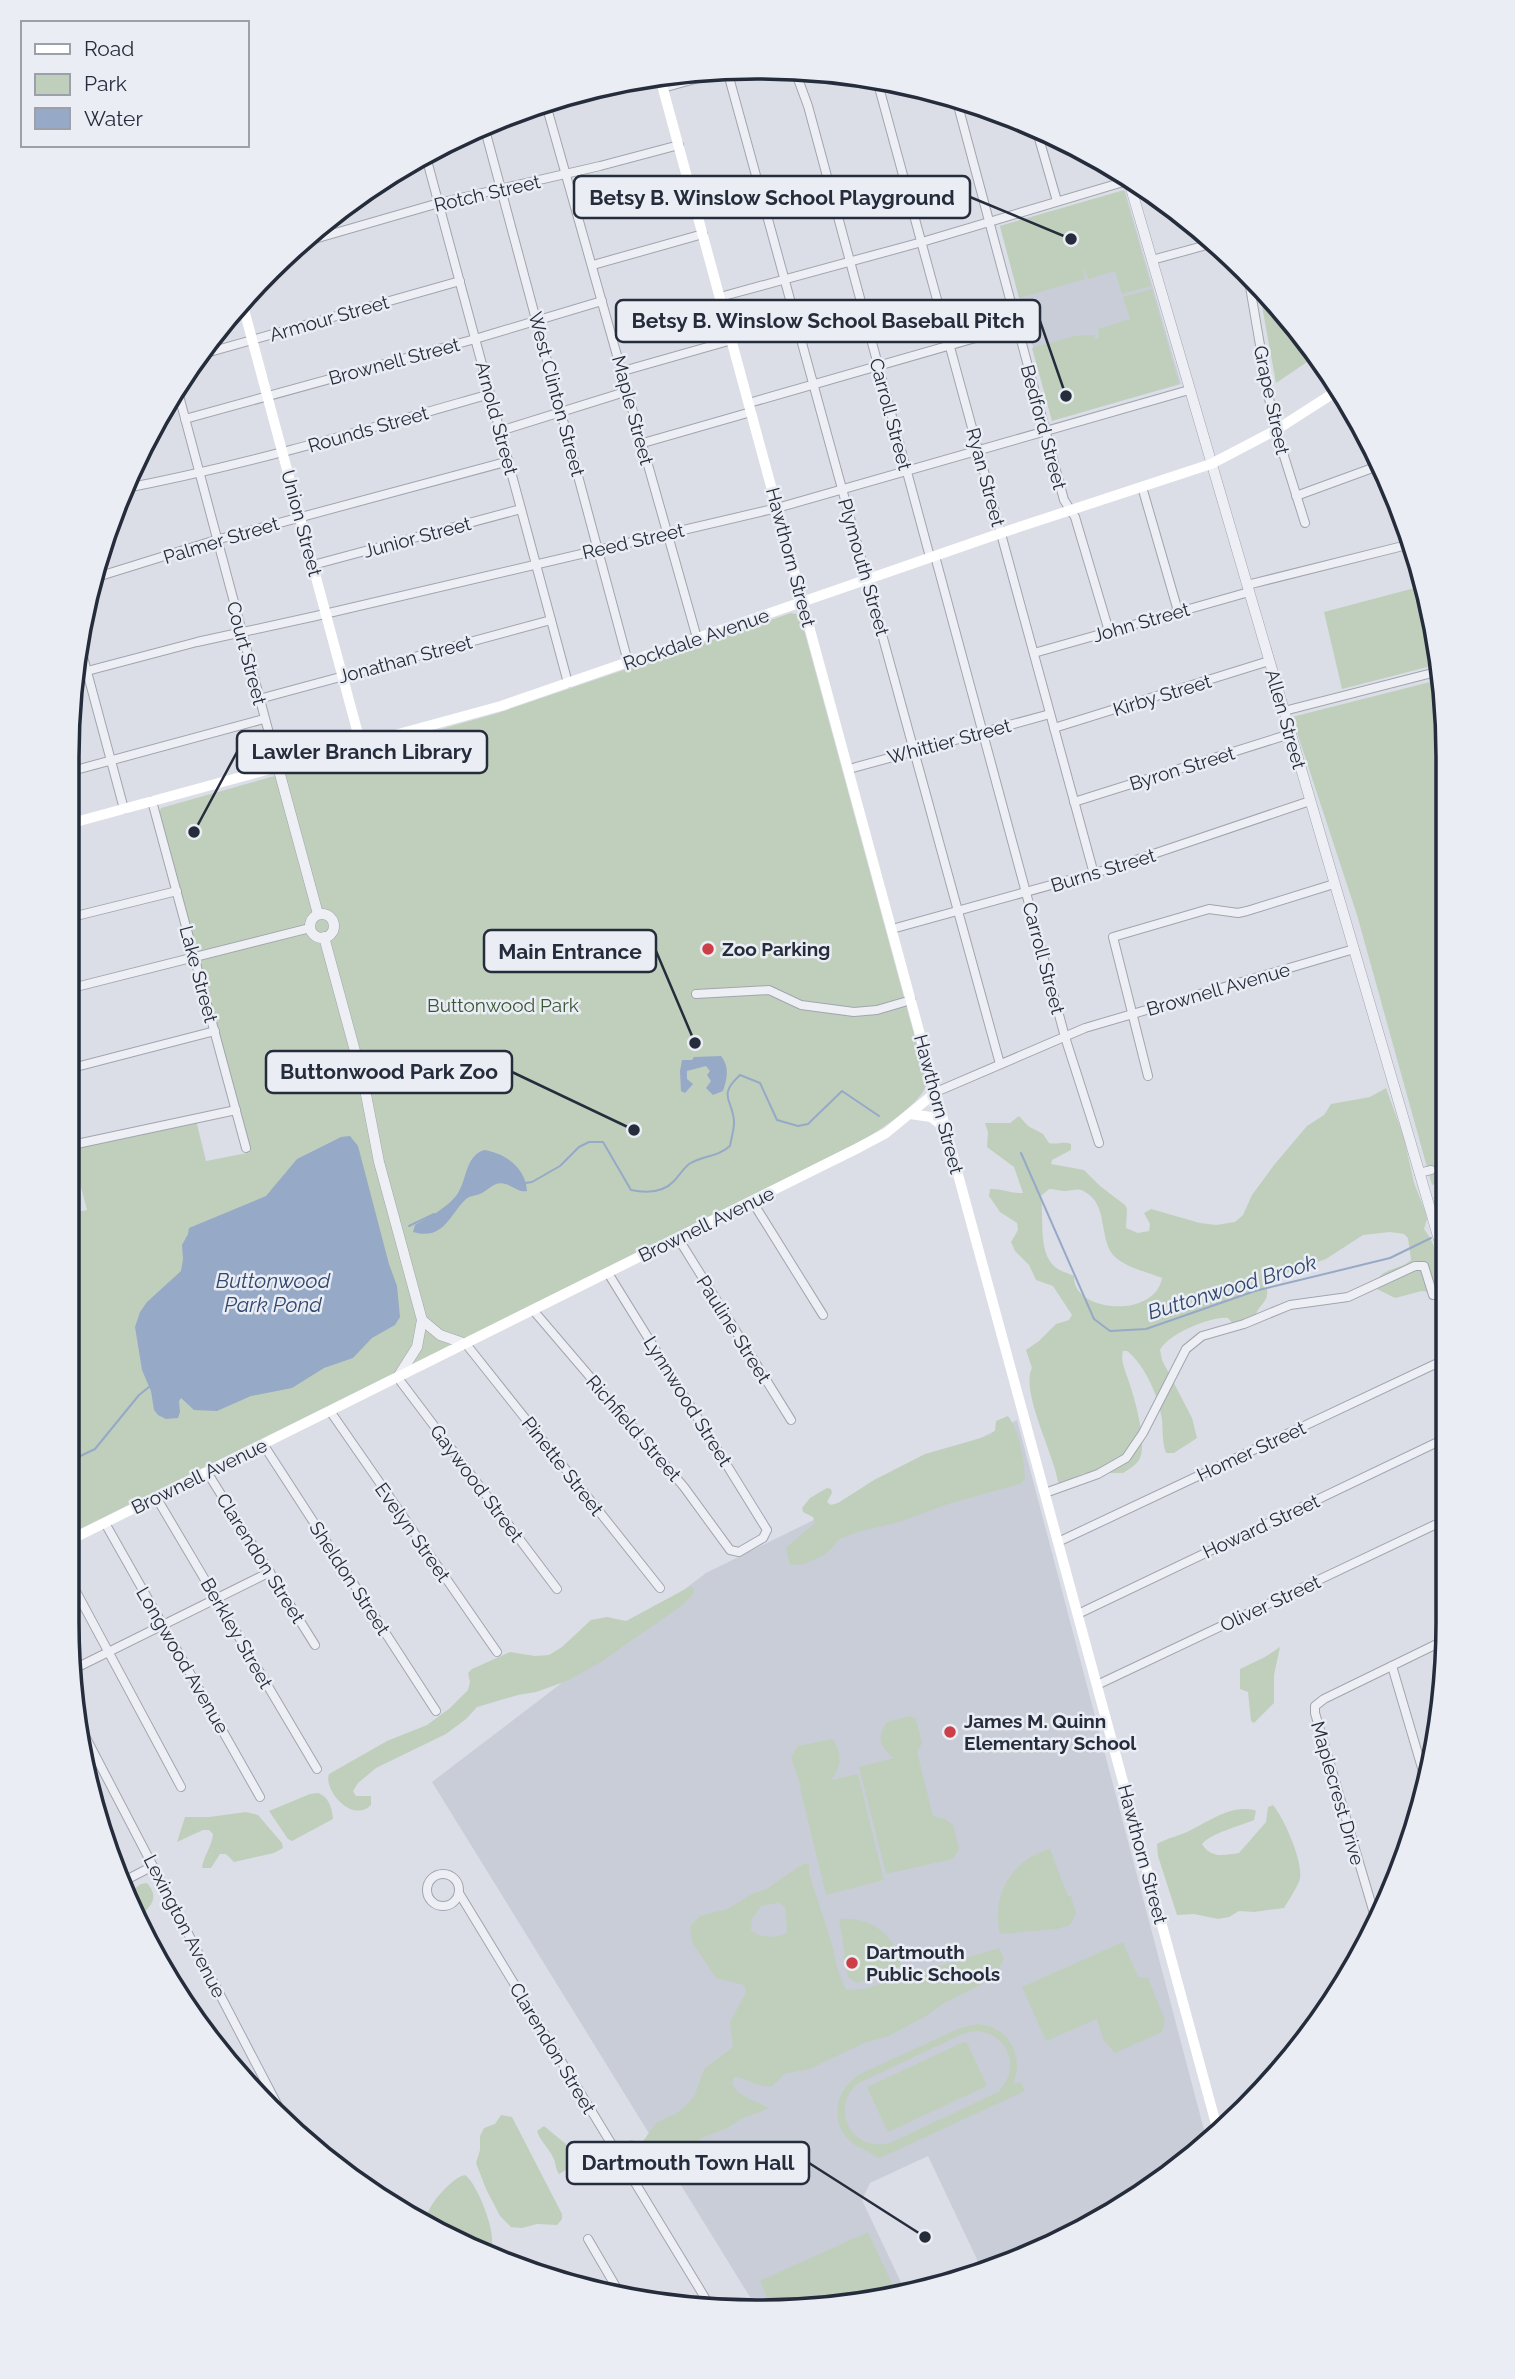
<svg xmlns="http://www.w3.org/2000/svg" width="1515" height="2379" font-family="Raleway,sans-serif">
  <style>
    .built { fill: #c9cdd7 }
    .green { fill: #c0cfbc; fill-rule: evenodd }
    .water { fill: #96a9c6 }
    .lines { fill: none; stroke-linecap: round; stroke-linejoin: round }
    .stream { stroke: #96a9c6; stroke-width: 2 }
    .minor-casing { stroke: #a1a5af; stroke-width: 10 }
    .tertiary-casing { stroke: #a1a5af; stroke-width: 11 }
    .minor { stroke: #eeeff4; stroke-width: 8 }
    .tertiary { stroke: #eeeff4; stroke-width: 10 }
    .secondary { stroke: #fff; stroke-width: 10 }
    .poi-dot { fill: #cc3f48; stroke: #eaedf4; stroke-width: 2.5 }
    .labels { text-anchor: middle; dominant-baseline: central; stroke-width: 5; stroke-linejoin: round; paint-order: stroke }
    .street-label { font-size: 19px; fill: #252c3b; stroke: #eaedf4 }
    .poi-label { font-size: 19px; font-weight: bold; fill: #252c3b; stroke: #eaedf4; text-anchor: start }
    .park-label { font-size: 19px; fill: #375733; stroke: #eaedf4 }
    .water-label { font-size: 21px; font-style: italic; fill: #30476e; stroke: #eaedf4 }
    .rim { fill: none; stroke: #252c3b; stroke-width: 3.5 }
    .leader { fill: none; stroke: #252c3b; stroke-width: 2.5 }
    .callout-dot { fill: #252c3b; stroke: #eaedf4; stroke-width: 2.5 }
    .callout { fill: #eaedf4; stroke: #252c3b; stroke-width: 2.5 }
    .callout-label { font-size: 21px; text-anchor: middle; font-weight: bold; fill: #252c3b }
  </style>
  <rect width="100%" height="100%" fill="#dbdee6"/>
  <g class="built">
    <polygon points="1125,191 1181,384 1053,420 1000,226"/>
    <polygon points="1017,1420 1208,2145 1152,2188 983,2272 928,2156 870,2183 862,2200 907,2295 847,2307 758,2310 432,1782 706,1573"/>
  </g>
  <g class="green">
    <polygon points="1124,190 1151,286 1122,294 1115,271 1088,279 1083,266 1085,279 1019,298 1000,226"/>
    <polygon points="1258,284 1277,302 1316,356 1276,383"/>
    <polygon points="1152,289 1179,384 1052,421 1032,348 1075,336 1094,335 1095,339 1099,338 1098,329 1130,319 1123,297"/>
    <polygon points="1426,585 1439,664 1342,689 1324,612"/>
    <path d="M 791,613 L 800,615 L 927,1082 C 925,1101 881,1129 865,1139 L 72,1533 L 72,1213 L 87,1210 L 72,1153 L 72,1145 L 196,1120 L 206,1161 L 247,1153 L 236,1110 L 239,1109 L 159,813 L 161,808 L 498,713 Z"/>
    <polygon points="1442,679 1447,712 1445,1181 1432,1185 1357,915 1292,717"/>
    <path d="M 1386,1088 L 1404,1138 L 1414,1183 L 1425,1211 L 1427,1219 L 1424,1229 C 1437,1246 1445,1273 1444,1295 L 1422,1291 L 1395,1298 L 1377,1289 C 1373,1268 1400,1271 1411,1260 L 1408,1238 L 1404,1234 L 1390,1232 L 1363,1235 L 1326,1259 L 1272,1278 L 1266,1283 C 1271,1305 1259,1301 1255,1318 L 1234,1325 L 1228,1318 C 1211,1316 1168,1334 1160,1350 L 1162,1360 L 1192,1418 L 1197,1438 L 1174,1453 L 1166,1453 C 1162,1442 1163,1431 1162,1420 C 1159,1397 1145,1365 1127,1351 L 1123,1351 C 1120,1361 1126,1372 1129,1382 C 1135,1399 1147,1442 1140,1458 C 1137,1465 1129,1469 1123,1473 L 1084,1473 L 1060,1484 L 1058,1482 C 1054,1454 1020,1391 1032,1368 L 1026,1350 L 1039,1341 L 1056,1324 L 1069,1320 L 1072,1315 L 1053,1286 L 1036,1280 L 1029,1265 L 1015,1251 L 1011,1242 L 1018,1230 L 1017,1223 L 1000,1212 L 989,1196 L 990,1189 C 1001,1188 1012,1194 1023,1193 L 1014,1167 L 987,1147 L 988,1132 L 985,1123 L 1010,1123 L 1019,1116 L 1028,1126 L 1043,1134 L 1049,1143 C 1057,1145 1062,1141 1071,1144 L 1071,1150 L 1052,1160 L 1051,1164 L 1084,1170 L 1100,1186 L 1125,1205 L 1127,1209 L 1126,1228 L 1138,1233 L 1149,1231 L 1150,1224 L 1144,1213 L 1151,1209 L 1200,1223 L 1216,1225 L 1235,1222 L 1243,1215 L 1252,1195 L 1274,1165 L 1307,1126 L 1324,1115 L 1331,1104 L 1370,1097 ZM 1049,1189 C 1054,1189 1060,1191 1065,1191 C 1072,1191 1078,1187 1085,1192 C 1108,1204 1099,1238 1113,1255 C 1124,1267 1147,1272 1162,1278 C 1155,1319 1072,1313 1074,1276 C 1068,1273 1059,1271 1054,1266 C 1038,1251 1044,1217 1041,1196 Z"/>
    <path d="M 1008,1416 C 1020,1432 1024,1460 1025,1479 L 1020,1484 L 948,1504 L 899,1522 L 858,1532 L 840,1539 L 826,1554 L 805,1564 L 790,1565 L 786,1549 L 789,1545 L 815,1523 L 813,1517 L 803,1512 L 802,1508 L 810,1498 L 827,1488 L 831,1489 L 832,1493 L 827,1502 L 831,1505 L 838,1503 L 874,1480 L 925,1454 L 988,1436 L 995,1431 L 996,1421 Z"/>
    <path d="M 691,1586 L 694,1589 L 693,1594 L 684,1604 L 601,1662 L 567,1681 L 536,1692 L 518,1695 L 477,1707 L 466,1719 L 446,1734 L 376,1768 L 358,1783 L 353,1791 L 356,1796 L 371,1796 L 371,1805 C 353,1824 323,1790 329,1774 L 387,1741 L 427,1725 L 450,1708 L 468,1690 L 470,1682 L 468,1673 L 472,1669 L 510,1652 L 535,1656 L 549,1655 L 562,1647 L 591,1620 L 607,1617 L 626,1621 Z"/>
    <polygon points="1280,1647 1274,1675 1274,1703 1254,1723 1251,1721 1248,1692 1240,1689 1240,1669 1265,1657"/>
    <path d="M 910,1716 L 916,1719 L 922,1743 L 917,1752 L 933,1816 L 945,1819 L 953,1825 L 959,1849 L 953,1859 L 886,1874 L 859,1767 L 894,1758 C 880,1749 876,1736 887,1722 Z"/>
    <path d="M 833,1739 C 842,1753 842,1767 831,1780 L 858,1774 L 884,1880 L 826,1895 L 800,1788 L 801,1787 L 791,1757 L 798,1746 Z"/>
    <path d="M 318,1793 C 329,1797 332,1808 333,1819 L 292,1841 L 288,1839 L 269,1811 L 310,1794 Z"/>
    <path d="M 1273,1805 C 1284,1818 1303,1861 1300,1878 C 1300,1883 1287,1903 1284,1908 L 1254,1912 L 1239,1911 L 1229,1917 L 1218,1919 L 1194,1914 L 1177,1915 L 1158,1856 L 1157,1844 C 1167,1838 1179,1836 1189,1831 C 1210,1821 1230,1805 1254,1810 L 1256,1811 L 1254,1820 C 1240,1826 1211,1833 1202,1844 C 1211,1859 1224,1855 1239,1853 L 1266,1822 L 1268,1807 Z"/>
    <path d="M 246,1812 L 258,1815 L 282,1843 L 283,1848 L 274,1853 L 234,1862 L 226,1854 L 220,1854 L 211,1868 L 202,1868 C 203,1856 212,1847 213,1834 L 209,1830 L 203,1830 L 177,1842 L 185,1817 L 209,1817 Z"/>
    <path d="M 1050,1849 L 1068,1896 L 1071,1896 L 1076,1914 L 1070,1925 L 1057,1929 L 1000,1934 C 991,1895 1011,1860 1050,1849 Z"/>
    <path d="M 809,1863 L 809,1873 L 831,1941 L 838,1970 L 846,1990 L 864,1989 L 999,1948 L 1004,1958 L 1001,1965 L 986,1982 L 944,2003 L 926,2016 L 889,2036 L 864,2043 L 810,2069 L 784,2074 L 773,2086 C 753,2088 749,2077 734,2077 L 732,2084 C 739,2098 756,2100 768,2108 L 765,2110 L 741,2119 L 727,2128 L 702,2138 L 679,2157 L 673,2156 L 667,2149 L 660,2149 L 643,2167 L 634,2167 L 619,2143 L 632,2140 L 641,2144 L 656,2123 L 677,2113 L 689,2103 L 695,2094 L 704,2069 L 733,2047 L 730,2022 L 746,1992 L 744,1985 L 716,1978 L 692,1942 L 690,1926 L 700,1916 L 727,1909 L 752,1894 L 766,1889 L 803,1864 ZM 779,1903 L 785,1907 L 787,1932 C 778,1940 760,1937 751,1931 L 752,1919 L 761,1906 Z"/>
    <path d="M 147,1883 C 161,1899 149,1906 140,1918 L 128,1893 L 141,1884 Z"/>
    <path d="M 839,1919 C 871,1916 896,1935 901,1966 L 857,1983 L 848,1977 L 843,1957 L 845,1956 Z"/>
    <polygon points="1123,1942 1138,1977 1148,1978 1165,2020 1162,2032 1115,2053 1103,2039 1097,2019 1046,2041 1022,1987"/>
    <path d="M 978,2024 C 1009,2027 1025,2056 1013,2085 L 1020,2082 L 1025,2091 L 880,2158 C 875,2157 872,2154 867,2151 C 862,2148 857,2147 852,2143 C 828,2123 835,2089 860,2074 L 960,2028 ZM 974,2031 C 1007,2031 1023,2068 998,2092 L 890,2143 C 853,2153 829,2110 857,2084 L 963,2034 Z"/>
    <polygon points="966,2041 987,2086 888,2132 867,2087"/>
    <polygon points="501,2115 512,2117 562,2214 562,2219 557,2225 537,2224 522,2228 511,2227 500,2216 486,2189 476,2163 480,2150 480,2136 484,2128 495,2124"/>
    <path d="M 544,2126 L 567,2145 L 581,2161 L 559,2174 C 555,2168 556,2163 553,2157 C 548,2147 540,2141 537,2131 Z"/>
    <path d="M 465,2175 C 478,2184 499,2239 490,2251 C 467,2253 436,2238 427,2217 C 428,2204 453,2177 465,2175 Z"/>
    <polygon points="868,2232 895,2290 868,2303 847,2307 772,2309 760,2281"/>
  </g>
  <g class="water">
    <path d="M 721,1056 C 730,1067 727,1079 723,1091 L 713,1095 L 706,1088 L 711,1081 L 707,1075 L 710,1071 L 706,1066 L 687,1071 L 687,1079 L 693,1084 L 685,1093 L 681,1091 L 680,1071 L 682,1060 L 692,1060 L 694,1057 Z"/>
    <polygon points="350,1136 358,1146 389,1264 397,1286 400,1317 395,1325 372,1338 353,1358 324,1368 292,1388 251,1396 217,1411 194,1410 181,1398 179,1401 180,1412 178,1418 166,1419 158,1415 154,1410 151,1391 142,1370 135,1327 140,1312 147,1302 181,1271 183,1259 182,1245 188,1234 189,1228 266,1196 297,1159 341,1137"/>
    <path d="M 484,1150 C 505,1153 526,1168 527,1191 C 516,1193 508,1180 496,1184 C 491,1186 486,1191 482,1193 C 476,1196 471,1195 466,1199 C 449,1215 444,1241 413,1232 L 415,1225 C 429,1217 445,1209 456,1196 C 468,1180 464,1157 484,1150 Z"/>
  </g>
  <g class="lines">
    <g class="stream">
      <polyline points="1021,1153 1094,1319 1110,1331 1146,1329 1255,1291 1390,1258 1431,1238"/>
      <path d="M 525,1183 L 532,1182 L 560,1166 L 579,1147 L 589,1142 L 603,1142 L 631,1190 C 646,1193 663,1193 674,1181 C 679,1176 683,1169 689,1164 C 703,1155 716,1158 730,1146 C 731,1139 734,1130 734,1123 C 734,1100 716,1097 740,1075 L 760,1083 L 777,1120 L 798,1126 L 808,1124 L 842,1091 L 879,1116"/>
      <polyline points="409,1226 434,1214"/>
      <polyline points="72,1460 95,1449 139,1395 149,1387"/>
    </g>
    <g class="minor-casing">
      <g id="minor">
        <polyline points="794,68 808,106 930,557"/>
        <polyline points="727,70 1000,1064"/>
        <polyline points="877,80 1094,874"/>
        <polyline points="599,88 600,93"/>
        <polyline points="663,88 723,71"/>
        <polyline points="956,98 1064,500 1075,517 1109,631"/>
        <polyline points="545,101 697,638"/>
        <polyline points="484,126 628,662"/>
        <polyline points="1036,128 1057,201"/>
        <polyline points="425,153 568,683"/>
        <polyline points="297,244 439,203 600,166 679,145"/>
        <polyline points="1152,260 1214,243"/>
        <polyline points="593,265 703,234"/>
        <polyline points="1248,275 1273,421 1305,523"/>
        <polyline points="720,297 922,242 1130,180"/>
        <polyline points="199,355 460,281"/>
        <polyline points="623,371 732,340"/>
        <polyline points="178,392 278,767"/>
        <polyline points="749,403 1017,326"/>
        <polyline points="185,419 475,339 602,301"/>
        <polyline points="500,431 628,391"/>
        <polyline points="643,443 751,412"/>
        <polyline points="1142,487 1178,611"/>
        <path d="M 121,489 C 247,465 368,429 490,394"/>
        <polyline points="1296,496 1378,466"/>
        <polyline points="935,556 1065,1037 1099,1143"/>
        <polyline points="313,565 521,509"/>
        <polyline points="97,577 216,540 509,461"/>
        <polyline points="1247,585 1411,544"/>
        <polyline points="79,642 124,809"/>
        <polyline points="1034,653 1249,592"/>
        <polyline points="72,675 197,642 316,616 777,508 1189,390"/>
        <polyline points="259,699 551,620"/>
        <polyline points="1284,711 1440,671"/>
        <polyline points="1054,728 1269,661"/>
        <polyline points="849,769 1050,714"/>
        <polyline points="72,771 264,719"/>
        <polyline points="152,801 246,1148"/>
        <polyline points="1074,802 1290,734"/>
        <polyline points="72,917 177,891"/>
        <polyline points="892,929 1109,869 1310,801"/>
        <polyline points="72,988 310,928"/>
        <polyline points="696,994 769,990 801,1005 854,1012 877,1010 911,1000"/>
        <polyline points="72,1068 215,1031"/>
        <polyline points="1148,1076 1113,937 1209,909 1238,913 1247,911 1334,884"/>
        <polyline points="936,1092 1085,1028 1354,949"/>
        <polyline points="72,1145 236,1110"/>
        <polyline points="1419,1173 1431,1170"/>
        <polyline points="752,1201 823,1315"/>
        <polyline points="678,1238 791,1420"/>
        <polyline points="533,1310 684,1487 730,1550 739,1552 763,1538 767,1530 608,1273"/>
        <polyline points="466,1344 660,1588"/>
        <polyline points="398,1378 557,1589"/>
        <polyline points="330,1411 497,1652"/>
        <polyline points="263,1444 436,1711"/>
        <polyline points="207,1472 315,1645"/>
        <polyline points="1045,1493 1098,1474 1126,1458 1143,1433 1186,1349 1202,1336 1244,1324 1290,1305 1348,1297 1415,1266 1424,1266 1433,1295 1444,1293"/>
        <polyline points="156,1497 317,1769"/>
        <polyline points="105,1523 260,1797"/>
        <polyline points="1058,1542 1444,1360"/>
        <polyline points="72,1584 181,1787"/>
        <polyline points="1078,1614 1444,1439"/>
        <polyline points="1392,1666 1425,1778"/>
        <polyline points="72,1670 270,1572"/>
        <polyline points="1097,1685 1443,1521"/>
        <polyline points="72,1711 290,2129"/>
        <circle cx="443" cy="1890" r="16"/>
        <polyline points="122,1882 153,1866"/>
        <polyline points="459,1893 713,2311"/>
        <polyline points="1376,1920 1315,1713 1315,1706 1324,1699 1443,1641"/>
        <polyline points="588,2239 619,2292"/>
        <polyline points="524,2268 526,2272"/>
      </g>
    </g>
    <g class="tertiary-casing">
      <g id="tertiary">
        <polyline points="1128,178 1445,1260"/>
        <polyline points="278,767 318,914"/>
        <circle cx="322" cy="926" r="12"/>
        <polyline points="324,937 364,1084 379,1162 422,1320 417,1347 398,1377"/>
        <polyline points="422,1320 440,1335 466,1344"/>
      </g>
    </g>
    <use href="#minor" class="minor"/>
    <use href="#tertiary" class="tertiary"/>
    <g class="secondary">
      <polyline points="659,74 1219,2135"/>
      <polyline points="242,302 361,745"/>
      <polyline points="72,823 501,706 1001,533 1211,464 1276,430 1340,389"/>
      <polyline points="910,1114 931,1117 944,1127"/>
      <polyline points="72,1539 856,1149 886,1133 936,1092"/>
    </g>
  </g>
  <g class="poi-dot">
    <circle cx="708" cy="949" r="7"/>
    <circle cx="950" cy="1732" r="7"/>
    <circle cx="852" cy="1963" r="7"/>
  </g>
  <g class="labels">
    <g class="street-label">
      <text transform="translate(487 193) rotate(-13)">Rotch Street</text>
      <text transform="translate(329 318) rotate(-16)">Armour Street</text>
      <text transform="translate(394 361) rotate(-15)">Brownell Street</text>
      <text transform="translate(557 394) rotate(75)">West Clinton Street</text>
      <text transform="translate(1272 400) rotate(78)">Grape Street</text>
      <text transform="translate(633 410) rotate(75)">Maple Street</text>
      <text transform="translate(891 414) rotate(75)">Carroll Street</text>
      <text transform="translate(497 418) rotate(75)">Arnold Street</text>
      <text transform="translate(1044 427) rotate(75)">Bedford Street</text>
      <text transform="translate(368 429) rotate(-16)">Rounds Street</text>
      <text transform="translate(986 477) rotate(75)">Ryan Street</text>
      <text transform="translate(302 523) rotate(75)">Union Street</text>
      <text transform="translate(417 537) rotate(-15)">Junior Street</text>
      <text transform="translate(221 540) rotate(-17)">Palmer Street</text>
      <text transform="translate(633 541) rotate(-13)">Reed Street</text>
      <text transform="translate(791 557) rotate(75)">Hawthorn Street</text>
      <text transform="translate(864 567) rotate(74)">Plymouth Street</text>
      <text transform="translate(1141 622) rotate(-16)">John Street</text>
      <text transform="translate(696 639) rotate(-19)">Rockdale Avenue</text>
      <text transform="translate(247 653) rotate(75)">Court Street</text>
      <text transform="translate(405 659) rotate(-15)">Jonathan Street</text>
      <text transform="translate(1162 695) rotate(-17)">Kirby Street</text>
      <text transform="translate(1286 719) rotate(74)">Allen Street</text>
      <text transform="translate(949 741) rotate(-15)">Whittier Street</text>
      <text transform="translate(1182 768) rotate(-17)">Byron Street</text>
      <text transform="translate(1103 870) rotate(-17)">Burns Street</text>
      <text transform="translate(1044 958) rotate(75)">Carroll Street</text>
      <text transform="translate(199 974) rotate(75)">Lake Street</text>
      <text transform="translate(1218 989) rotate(-16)">Brownell Avenue</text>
      <text transform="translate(939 1104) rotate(75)">Hawthorn Street</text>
      <text transform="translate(706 1224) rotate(-26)">Brownell Avenue</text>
      <text transform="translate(734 1329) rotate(58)">Pauline Street</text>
      <text transform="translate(688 1401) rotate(58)">Lynnwood Street</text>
      <text transform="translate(634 1428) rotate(49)">Richfield Street</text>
      <text transform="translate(1251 1451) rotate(-25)">Homer Street</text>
      <text transform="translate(563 1466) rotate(52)">Pinette Street</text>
      <text transform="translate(199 1476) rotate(-26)">Brownell Avenue</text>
      <text transform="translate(477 1483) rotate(53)">Gaywood Street</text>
      <text transform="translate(1261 1526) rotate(-25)">Howard Street</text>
      <text transform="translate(413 1532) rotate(55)">Evelyn Street</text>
      <text transform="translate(261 1558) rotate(58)">Clarendon Street</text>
      <text transform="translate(350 1578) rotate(57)">Sheldon Street</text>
      <text transform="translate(1270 1603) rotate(-25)">Oliver Street</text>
      <text transform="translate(237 1633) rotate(60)">Berkley Street</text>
      <text transform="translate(183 1660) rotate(60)">Longwood Avenue</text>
      <text transform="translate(1338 1793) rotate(74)">Maplecrest Drive</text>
      <text transform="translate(1143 1854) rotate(75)">Hawthorn Street</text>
      <text transform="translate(185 1926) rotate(63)">Lexington Avenue</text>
      <text transform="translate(553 2048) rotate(59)">Clarendon Street</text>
    </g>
    <g class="poi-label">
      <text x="722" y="949">Zoo Parking</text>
      <text x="964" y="1721">James M. Quinn<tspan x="964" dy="22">Elementary School</tspan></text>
      <text x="866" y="1952">Dartmouth<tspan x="866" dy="22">Public Schools</tspan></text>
    </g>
    <g class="park-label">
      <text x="503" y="1005">Buttonwood Park</text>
    </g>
    <g class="water-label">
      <text x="273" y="1280">Buttonwood<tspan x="273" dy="24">Park Pond</tspan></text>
      <text transform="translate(1232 1287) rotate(-17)">Buttonwood Brook</text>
    </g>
  </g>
  <path d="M0 0H1515V2379H0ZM757 79H758A678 678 0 0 1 1436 757V1622A678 678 0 0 1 758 2300H757A678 678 0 0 1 79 1622V757A678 678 0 0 1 757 79Z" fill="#eaedf4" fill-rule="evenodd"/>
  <path class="rim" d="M757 79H758A678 678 0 0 1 1436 757V1622A678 678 0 0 1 758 2300H757A678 678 0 0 1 79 1622V757A678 678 0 0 1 757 79Z"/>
  <path class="leader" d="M1071 239L970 197M1066 396L1040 321M194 832L237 752M695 1043L656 951M634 1130L512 1072M925 2237L809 2163"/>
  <g class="callout-dot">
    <circle cx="1071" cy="239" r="7"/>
    <circle cx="1066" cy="396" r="7"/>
    <circle cx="194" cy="832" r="7"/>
    <circle cx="695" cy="1043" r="7"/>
    <circle cx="634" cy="1130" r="7"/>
    <circle cx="925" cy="2237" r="7"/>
  </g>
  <g class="callout">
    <rect x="574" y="176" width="396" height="42" rx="7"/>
    <rect x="616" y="300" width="424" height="42" rx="7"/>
    <rect x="237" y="731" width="250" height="42" rx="7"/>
    <rect x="484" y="930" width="172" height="42" rx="7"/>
    <rect x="266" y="1051" width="246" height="42" rx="7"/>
    <rect x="567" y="2142" width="242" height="42" rx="7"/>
  </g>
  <g class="callout-label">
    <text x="772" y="205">Betsy B. Winslow School Playground</text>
    <text x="828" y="328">Betsy B. Winslow School Baseball Pitch</text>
    <text x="362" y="759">Lawler Branch Library</text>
    <text x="570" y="959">Main Entrance</text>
    <text x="389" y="1079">Buttonwood Park Zoo</text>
    <text x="688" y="2170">Dartmouth Town Hall</text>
  </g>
  <rect x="21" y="21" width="228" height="126" fill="#eaedf4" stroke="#9ba0aa" stroke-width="2"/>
  <rect x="35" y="44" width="35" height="10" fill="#ffffff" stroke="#9ba0aa" stroke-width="2"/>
  <text x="84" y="56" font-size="21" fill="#252c3b">Road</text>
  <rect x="35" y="74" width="35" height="21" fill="#c0cfbc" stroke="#9ba0aa" stroke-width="2"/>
  <text x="84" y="91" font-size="21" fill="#252c3b">Park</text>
  <rect x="35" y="108" width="35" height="21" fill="#96a9c6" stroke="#9ba0aa" stroke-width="2"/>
  <text x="84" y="126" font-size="21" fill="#252c3b">Water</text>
</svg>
